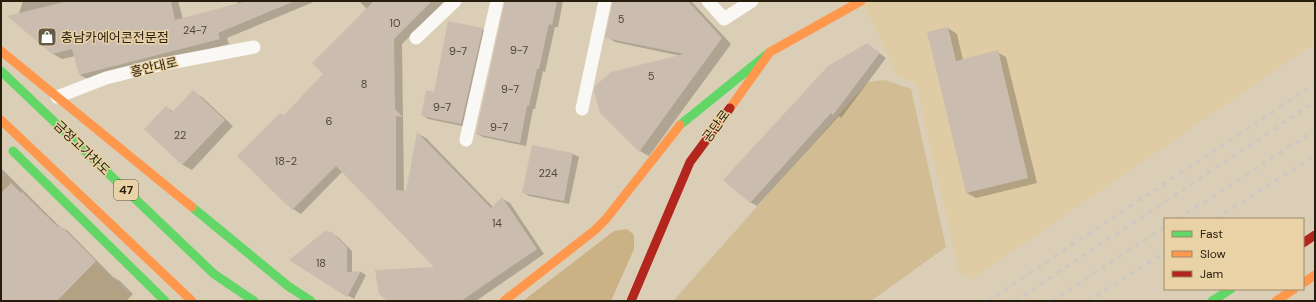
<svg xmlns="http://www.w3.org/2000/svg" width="1316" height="302" font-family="'DM Sans','Noto Sans KR',sans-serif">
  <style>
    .built { fill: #dfcba4 }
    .green { fill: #d1bc94 }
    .forest { fill: #cab284 }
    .shadow { fill: #0003 }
    .building { fill: #cbbcb0 }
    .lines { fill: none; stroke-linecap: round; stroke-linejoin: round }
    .lane { stroke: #faf8f4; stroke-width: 13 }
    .fast { stroke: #63d668; stroke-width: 9 }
    .slow { stroke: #ff974d; stroke-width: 9 }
    .jam { stroke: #b3261e; stroke-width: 9 }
    .rail { stroke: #cdc8c1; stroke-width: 3; stroke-dasharray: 5 5; stroke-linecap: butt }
    .labels { text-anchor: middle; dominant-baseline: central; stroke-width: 3; stroke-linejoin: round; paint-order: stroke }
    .number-label { font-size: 11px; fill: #504636 }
    .shield { fill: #ead2a7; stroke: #61533a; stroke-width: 1 }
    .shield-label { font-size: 12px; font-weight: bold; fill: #261d0c }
    .poi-label { font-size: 13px; fill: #261d0c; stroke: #ead2a7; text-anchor: start }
    .street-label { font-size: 13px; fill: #261d0c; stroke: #ead2a7 }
  </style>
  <rect width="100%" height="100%" fill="#dbceb6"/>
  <g class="built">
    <polygon points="862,1 1315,1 1315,43 971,280 959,272 916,84 897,75"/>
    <polygon points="1,174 135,301 1,301"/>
  </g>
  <polygon class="green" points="885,80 911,89 946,247 871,301 673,301 868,82"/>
  <polygon class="forest" points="627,229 634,235 634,249 611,301 523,301 614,231"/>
  <g class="shadow">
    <polygon points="18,1 178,1 183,19 238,4 236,1 316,1 227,38 229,44 89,80 80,75 75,56 62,59 53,54 16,22 23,1 20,2"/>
    <polygon points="359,1 445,1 402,44 404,192 407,192 418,134 426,138 493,207 502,199 510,203 544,254 476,301 389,301 437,267 343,171 301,214 293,209 239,156 280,114 284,116 325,74 367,9"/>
    <polygon points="506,1 563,1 558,27 555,27 545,72 543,71 535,109 533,109 526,146 483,137 477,134"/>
    <polygon points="613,1 691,1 731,44 649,156 640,151 681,56 615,42 607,37"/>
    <polygon points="948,28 957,34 963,60 997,52 1006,57 1037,183 976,198 967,193"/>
    <polygon points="482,29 488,33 467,127 428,119 422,115"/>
    <polygon points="867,44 886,58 841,118 839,116 757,206 750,202"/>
    <polygon points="193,92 202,97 233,126 192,170 183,165 145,129 166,107 174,112"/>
    <polygon points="573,154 579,157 569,204 529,196 523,192"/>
    <polygon points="1,168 60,227 68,231 113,277 120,281 133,294 126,301 1,301"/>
    <polygon points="332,233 338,237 352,251 352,272 361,272 366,275 354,299 290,260"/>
  </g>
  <g class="building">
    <polygon points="68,1 171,1 175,20 247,1 295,1 218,33 220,39 79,75 72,49 52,54 7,16"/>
    <polygon points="374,1 432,1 394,39 395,109 403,117 396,116 396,190 406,191 417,132 491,208 502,197 537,249 461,301 388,301 379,294 375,270 434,267 336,166 292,210 237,156 280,113 283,116 323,74 312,63"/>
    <polygon points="505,1 557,1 552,25 549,24 539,69 537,69 529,106 527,106 520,143 476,134"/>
    <polygon points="613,1 688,1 722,38 639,152 600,113 594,91 595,86 611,72 684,54 605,38"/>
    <polygon points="448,21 483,28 461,124 421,116 426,90 434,92"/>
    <polygon points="948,27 956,61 998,50 1028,178 966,193 927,32"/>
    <polygon points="867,43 880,53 833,115 831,113 750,203 723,180 828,66"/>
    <polygon points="193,90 225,120 182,165 144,129 166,106 172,112"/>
    <polygon points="532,145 573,153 564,201 522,193"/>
    <polygon points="11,183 21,193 22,192 58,227 60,225 96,261 57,301 1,301 1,193"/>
    <polygon points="325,231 332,232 347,247 347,272 361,271 347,297 289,260"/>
  </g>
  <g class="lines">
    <g class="lane">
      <polyline points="708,1 724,19 752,1"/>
      <polyline points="416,38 455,1"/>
      <polyline points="57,97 106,78 154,66 254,47"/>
      <polyline points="582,109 605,1"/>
      <polyline points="466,140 497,1"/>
    </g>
    <g class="fast">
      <polyline points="1,71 214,274 254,301"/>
      <polyline points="680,125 770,52"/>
      <polyline points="13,151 165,301"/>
      <polyline points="192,207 288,286 311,301"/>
      <polyline points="1212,301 1231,289"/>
    </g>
    <g class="slow">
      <polyline points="1,51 192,207"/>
      <polyline points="730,108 770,52 861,1"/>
      <polyline points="1,120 192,301"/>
      <polyline points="1303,283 1315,275"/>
      <polyline points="504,301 595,230 606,219 680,125"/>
      <polyline points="1276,301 1294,289"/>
    </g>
    <g class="jam">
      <polyline points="1303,243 1315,235"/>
      <polyline points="631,301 690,162 730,108"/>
    </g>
    <g class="rail">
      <polyline points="1178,219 1315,130"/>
      <polyline points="1216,219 1315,155"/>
      <polyline points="987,301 1315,84"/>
      <polyline points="1015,301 1315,102"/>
      <polyline points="1051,301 1165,227"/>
      <polyline points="1088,301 1165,252"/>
    </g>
  </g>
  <defs>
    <g id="shop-square" transform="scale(1)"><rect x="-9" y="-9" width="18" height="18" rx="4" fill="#655b48" stroke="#ead2a7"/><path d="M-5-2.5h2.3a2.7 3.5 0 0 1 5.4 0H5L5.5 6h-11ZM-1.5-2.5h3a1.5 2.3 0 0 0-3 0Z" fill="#fff"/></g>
  </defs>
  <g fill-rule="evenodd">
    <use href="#shop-square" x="47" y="37"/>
  </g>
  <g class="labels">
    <g class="number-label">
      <text x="621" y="19">5</text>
      <text x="395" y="23">10</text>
      <text x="195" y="30">24-7</text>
      <text x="519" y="50">9-7</text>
      <text x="458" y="51">9-7</text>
      <text x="651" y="76">5</text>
      <text x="364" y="84">8</text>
      <text x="510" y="89">9-7</text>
      <text x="442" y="107">9-7</text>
      <text x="329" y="121">6</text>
      <text x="499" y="127">9-7</text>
      <text x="180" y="135">22</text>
      <text x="286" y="161">18-2</text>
      <text x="548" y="173">224</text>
      <text x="497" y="223">14</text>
      <text x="321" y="263">18</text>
    </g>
    <rect class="shield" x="114" y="180" width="24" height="20" rx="3"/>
    <g class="shield-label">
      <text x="126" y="190">47</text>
    </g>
    <g class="poi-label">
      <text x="61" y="37">충남카에어콘전문점</text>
    </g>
    <g class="street-label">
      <text transform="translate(154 67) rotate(-13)">흥안대로</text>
      <text transform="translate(716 126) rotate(-54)">공단로</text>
      <text transform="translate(82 148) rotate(44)">금정고가차도</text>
    </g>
  </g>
  <rect width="1316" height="302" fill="none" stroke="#261d0c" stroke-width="4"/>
  <rect x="1164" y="218" width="140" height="72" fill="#ead2a7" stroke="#9c8a69"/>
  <rect x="1172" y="231" width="20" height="6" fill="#63d668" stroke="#9c8a69"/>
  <text x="1200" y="238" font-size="12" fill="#261d0c">Fast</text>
  <rect x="1172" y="251" width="20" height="6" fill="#ff974d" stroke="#9c8a69"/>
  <text x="1200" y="258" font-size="12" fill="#261d0c">Slow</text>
  <rect x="1172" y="271" width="20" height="6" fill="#b3261e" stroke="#9c8a69"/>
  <text x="1200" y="278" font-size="12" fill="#261d0c">Jam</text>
</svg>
